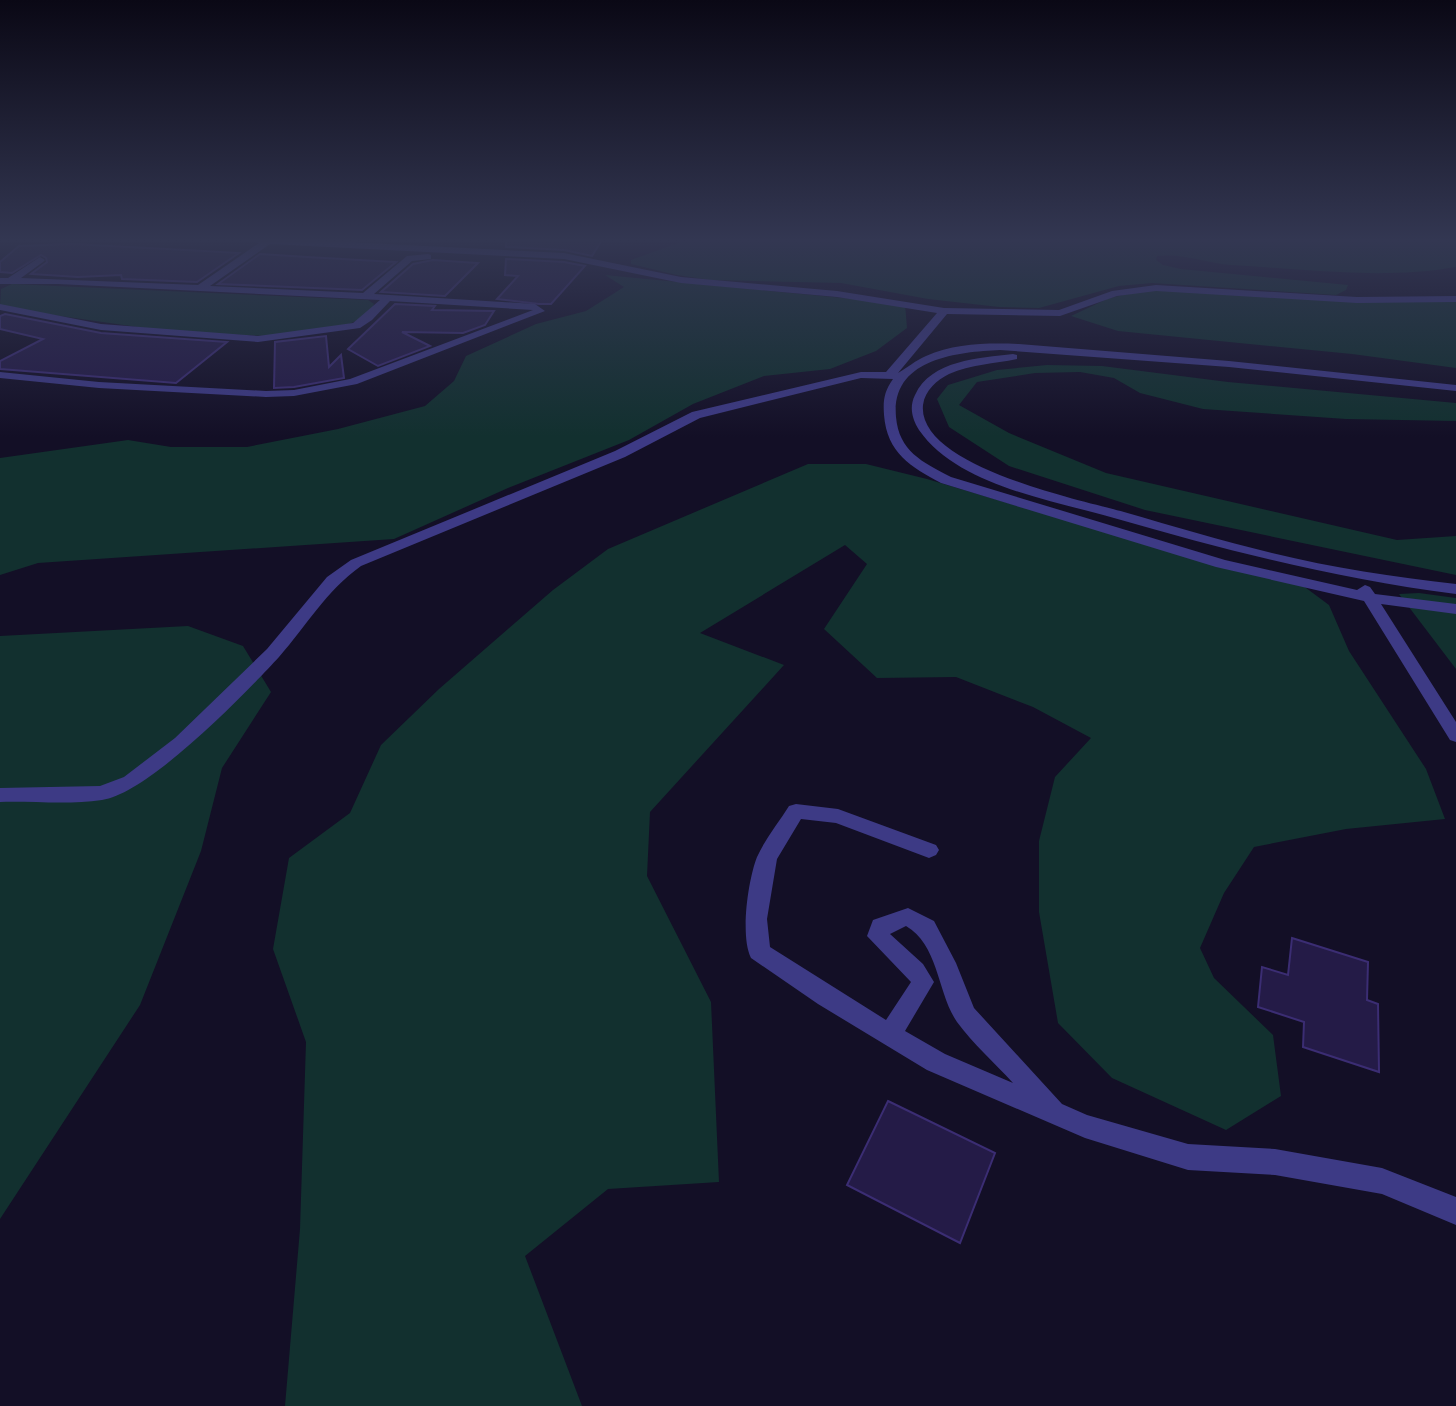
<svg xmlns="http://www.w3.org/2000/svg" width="1456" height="1406" font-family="Ubuntu,sans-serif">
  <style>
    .green { fill: #12302f }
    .building { fill: #241b47; stroke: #3b2d73; stroke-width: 2 }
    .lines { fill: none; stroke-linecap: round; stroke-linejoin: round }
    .minor { fill: #3d3a85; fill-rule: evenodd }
  </style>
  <rect width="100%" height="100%" fill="#130f26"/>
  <g class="green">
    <path d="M 686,240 L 1456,240 L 1456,267 C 1382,280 1305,269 1231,265 C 1206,263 1182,253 1157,256 L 1156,260 L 1163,265 L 1181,269 L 1348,285 L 1346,290 L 1336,295 L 1152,283 L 1119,286 L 1039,308 L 999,307 L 928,299 L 841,283 L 710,280 L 677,275 L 631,264 L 631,260 Z"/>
    <polygon points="605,275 905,304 907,328 876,351 830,369 764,376 693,404 629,440 508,488 394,539 38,563 0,575 0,458 128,440 171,447 247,447 338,429 425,406 454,381 466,356 536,324 586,311 624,287"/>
    <path d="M 12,284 L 368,300 L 374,304 C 371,315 357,321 346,325 L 267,336 L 173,332 L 32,312 L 0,305 L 1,289 Z"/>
    <polygon points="1143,290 1456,301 1456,368 1352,354 1118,331 1071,316 1107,299"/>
    <polygon points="1047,365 1102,366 1228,382 1456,403 1456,421 1346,419 1203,409 1140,393 1114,378 1080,372 1035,373 977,382 959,405 1009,433 1106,473 1397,540 1456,536 1456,575 1145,510 1009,466 949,427 937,399 948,385 997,370"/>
    <polygon points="808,464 866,464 927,479 1042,513 1298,582 1329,605 1349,651 1426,769 1445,819 1346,829 1254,847 1224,893 1200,948 1214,978 1273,1035 1281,1096 1226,1130 1112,1078 1058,1023 1039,912 1039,841 1055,777 1091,738 1033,707 956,677 877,678 824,629 867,564 845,545 700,633 784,665 650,812 647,876 711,1002 719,1182 608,1189 525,1256 582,1406 285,1406 300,1229 306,1042 273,949 289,858 350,813 381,745 439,689 553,590 608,549"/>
    <polygon points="1419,593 1456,598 1456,669 1399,594"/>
    <polygon points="188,626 243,646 271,692 222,768 201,851 140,1005 0,1219 0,636"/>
  </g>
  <g class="building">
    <polygon points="506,240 602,240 592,256 564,250 506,247"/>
    <polygon points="73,244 204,251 239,253 197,282 122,279 121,275 78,277 31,274 47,262 46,258 41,255 12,273 0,272 0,262 19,246"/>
    <polygon points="260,254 307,257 396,262 362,290 218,284"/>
    <polygon points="506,259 564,262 585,266 551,304 539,304 497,299 518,276 505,275"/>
    <polygon points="433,260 478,263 445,296 381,292 413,264"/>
    <polygon points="395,304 435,306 432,310 494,311 485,325 463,333 402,332 430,346 378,366 348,349"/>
    <polygon points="5,314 101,333 227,342 176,383 0,369 0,361 43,339 0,329 0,316"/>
    <polygon points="326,336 329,367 341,355 344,378 294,387 274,388 275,342"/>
    <polygon points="1292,938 1368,962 1367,1000 1378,1004 1379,1072 1303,1047 1304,1022 1258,1007 1262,967 1288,975"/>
    <polygon points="888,1101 995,1153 960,1243 847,1185"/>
  </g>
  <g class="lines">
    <g class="minor">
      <path d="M 244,240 L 308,240 L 564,253 L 681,277 L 837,291 L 944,308 L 1059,310 L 1112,291 L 1156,285 L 1357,297 L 1456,296 L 1456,302 L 1357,303 L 1156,291 L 1117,296 L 1060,316 L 947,314 L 898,373 C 907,368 916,360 926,356 C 955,343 988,343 1019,344 L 1229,361 L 1456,385 L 1456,391 L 1229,367 L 1000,350 C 956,352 891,359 896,417 C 899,451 922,462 951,477 L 1225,560 L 1357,590 L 1365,585 L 1370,587 L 1375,594 L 1456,604 L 1456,614 L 1381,604 L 1456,722 L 1456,742 L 1450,740 L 1364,601 L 1216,567 L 941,483 C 911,467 887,453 884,415 C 883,400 884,392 893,379 L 861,378 L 700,418 L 625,457 L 361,566 C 325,592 308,624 279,657 C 245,694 149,793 102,800 C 69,805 33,801 0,802 L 0,788 L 100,786 L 124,777 L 175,738 L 267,649 L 327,577 L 351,560 L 615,451 L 692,412 L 861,372 L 886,372 L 937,313 L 837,297 L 681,283 L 564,259 L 270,244 L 210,286 L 363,293 L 407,256 L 428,254 L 431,255 L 431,259 L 412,261 L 374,294 L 535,304 L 545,311 L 357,384 L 294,396 L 266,397 L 99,388 L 0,378 L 0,372 L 99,382 L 266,391 L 294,390 L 350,379 L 533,310 L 390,301 L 372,320 L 360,328 L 258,342 L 101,330 L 0,310 L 0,304 L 101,324 L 258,336 L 353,323 L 380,300 L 58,284 L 0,284 L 0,278 L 8,278 L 40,257 L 45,260 L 43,262 L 21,278 L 198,285 L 259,243 Z"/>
      <path d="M 1013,354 L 1017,355 L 1017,359 C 994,364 971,364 949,374 C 937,380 925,390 923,405 C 917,466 1080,500 1124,512 C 1173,526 1222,541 1272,553 C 1333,568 1394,577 1456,584 L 1456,594 C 1337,579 1229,551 1114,518 C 1052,500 958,486 919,430 C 912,419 909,407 915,395 C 931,360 979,358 1013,354 Z"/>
      <path d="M 796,804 L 838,809 L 936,845 L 939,850 L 936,855 L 929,858 L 836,823 L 801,819 L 777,859 L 767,919 L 770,947 L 886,1020 L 911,982 L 867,936 L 873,920 L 908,908 L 934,921 L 956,963 L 974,1008 L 1062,1104 L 1087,1115 L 1188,1144 L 1275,1149 L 1382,1168 L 1456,1197 L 1456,1225 L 1382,1194 L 1275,1175 L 1188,1170 L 1085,1138 L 927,1070 L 818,1004 L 751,958 C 740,936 748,880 757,857 C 765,839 779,822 789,806 ZM 906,926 C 939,945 937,993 957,1022 C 973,1044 995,1063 1013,1083 L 945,1054 L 905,1031 L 934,982 L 923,964 L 890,934 Z"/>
    </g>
  </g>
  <linearGradient id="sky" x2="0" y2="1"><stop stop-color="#0a0815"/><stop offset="0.55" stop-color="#333752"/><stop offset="1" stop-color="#333752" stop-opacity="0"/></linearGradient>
  <rect width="1456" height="437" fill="url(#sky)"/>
</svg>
